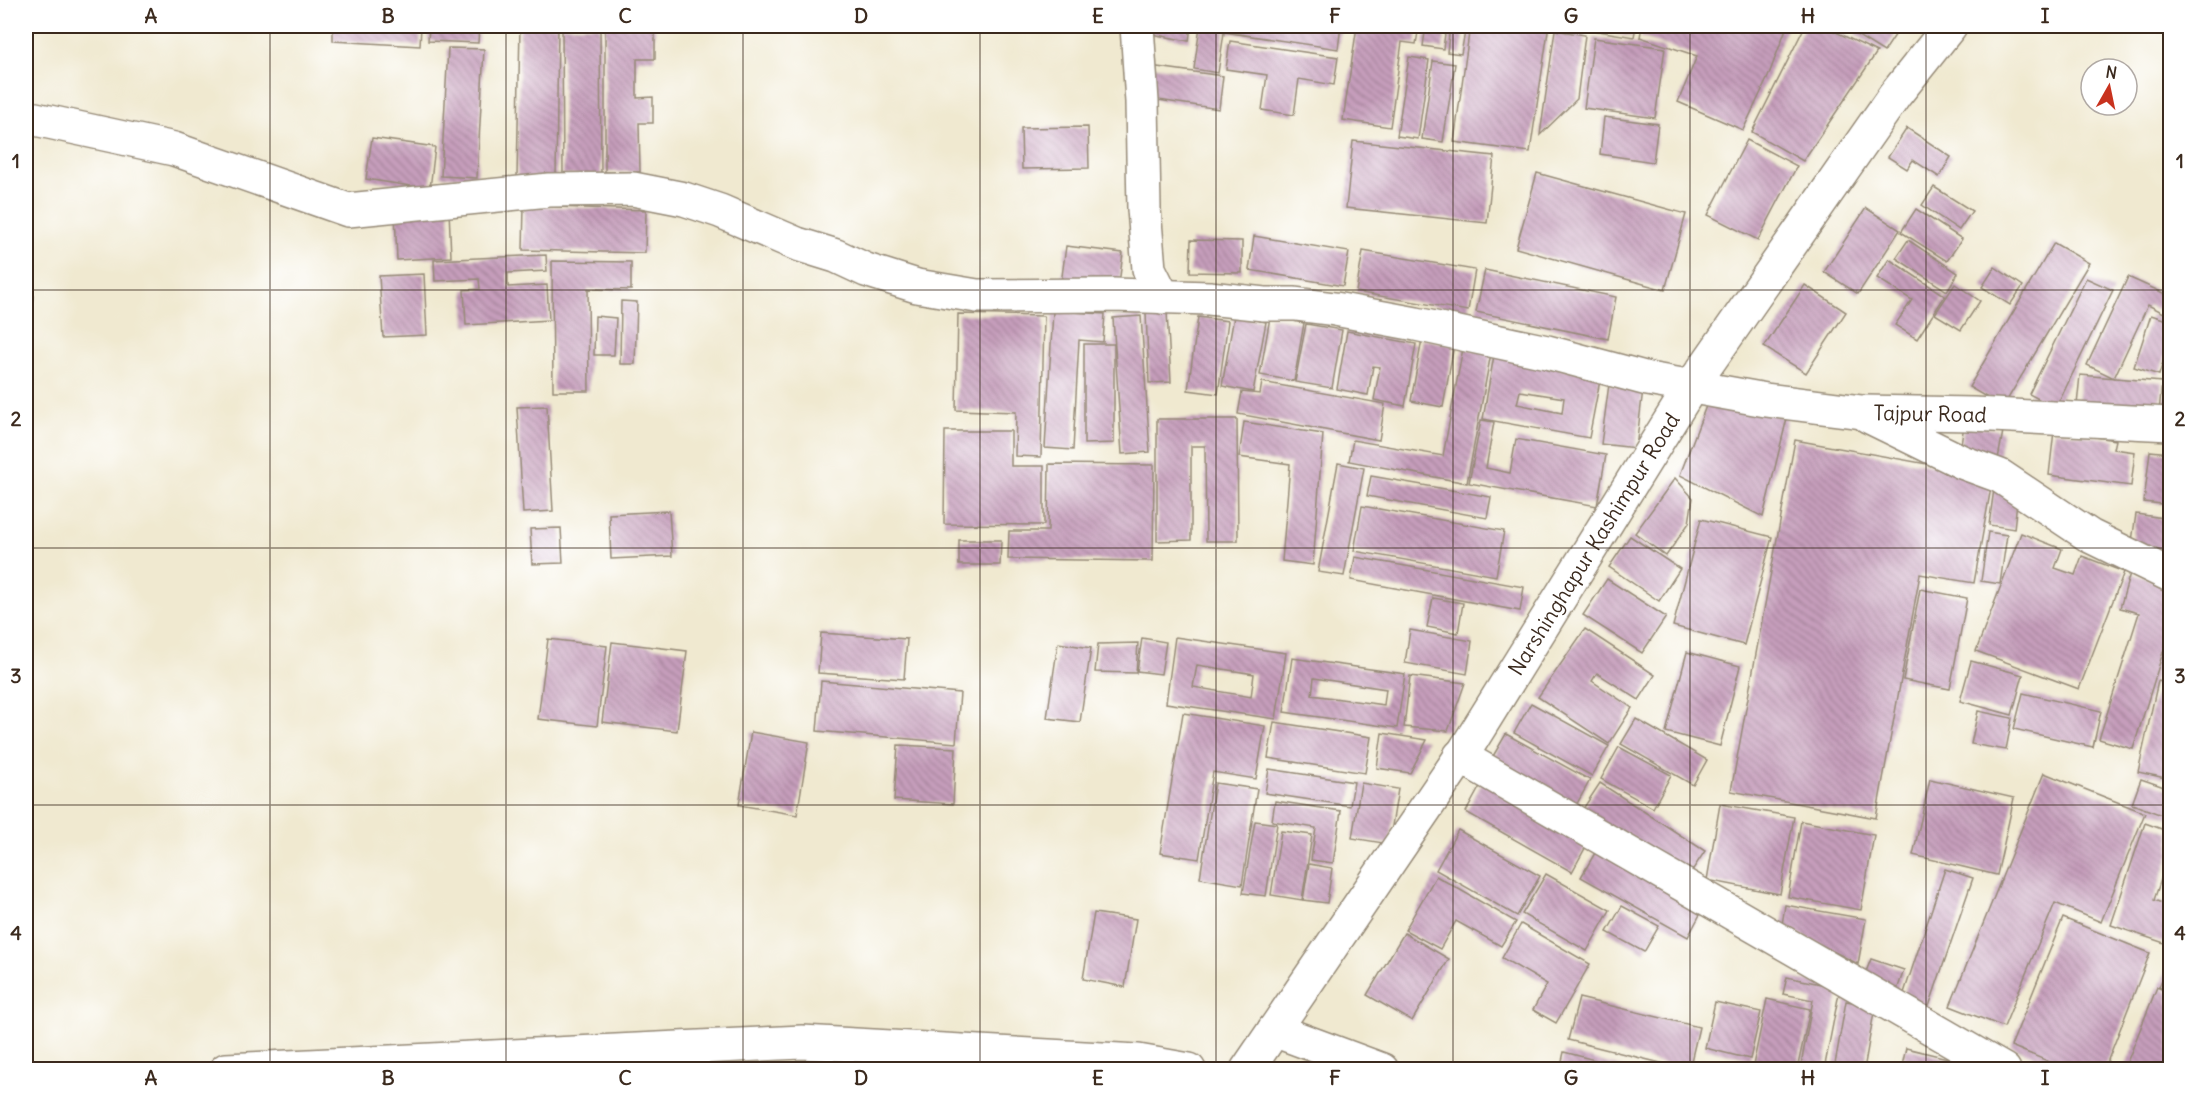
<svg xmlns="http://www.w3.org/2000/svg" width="2196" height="1095" font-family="Delius,sans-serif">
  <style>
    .building { fill: url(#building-back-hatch); fill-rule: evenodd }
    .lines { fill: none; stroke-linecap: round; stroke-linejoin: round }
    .minor-casing { stroke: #968a77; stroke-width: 36 }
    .minor { stroke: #fff; stroke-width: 33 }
    .grid { fill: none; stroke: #3b2a1e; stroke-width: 1.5; stroke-opacity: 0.55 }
    .labels { text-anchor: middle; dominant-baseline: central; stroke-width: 5; stroke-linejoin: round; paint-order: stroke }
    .street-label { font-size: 21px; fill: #3b2a1e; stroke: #fff }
    .neatline { fill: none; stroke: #3b2a1e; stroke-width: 2 }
    .grid-label { font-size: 20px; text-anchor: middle; font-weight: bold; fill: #3b2a1e }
  </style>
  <defs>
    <pattern id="building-back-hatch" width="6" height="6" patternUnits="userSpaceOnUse" patternTransform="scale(1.5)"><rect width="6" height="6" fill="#c69ebc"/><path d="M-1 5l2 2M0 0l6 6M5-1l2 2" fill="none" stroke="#a28198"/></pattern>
  </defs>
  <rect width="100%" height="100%" fill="#fff"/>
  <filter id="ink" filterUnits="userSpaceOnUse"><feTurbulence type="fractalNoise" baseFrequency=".0167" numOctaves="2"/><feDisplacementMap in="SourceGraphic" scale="12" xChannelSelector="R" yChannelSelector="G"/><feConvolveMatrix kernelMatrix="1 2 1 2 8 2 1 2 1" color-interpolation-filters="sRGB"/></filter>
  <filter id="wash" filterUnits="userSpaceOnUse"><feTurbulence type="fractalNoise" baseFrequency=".008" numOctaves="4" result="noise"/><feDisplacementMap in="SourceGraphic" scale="24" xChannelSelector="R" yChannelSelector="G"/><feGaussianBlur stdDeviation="1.35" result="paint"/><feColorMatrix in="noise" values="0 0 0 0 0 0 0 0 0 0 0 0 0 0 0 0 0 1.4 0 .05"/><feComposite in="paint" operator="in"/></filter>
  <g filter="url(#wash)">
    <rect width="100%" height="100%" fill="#f0e9d0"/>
    <g id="blocks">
      <g class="building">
        <polygon points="333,26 421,26 420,46 333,41"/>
        <polygon points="429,26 479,26 478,43 428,41"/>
        <polygon points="520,26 558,26 556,178 517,177"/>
        <polygon points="562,26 600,26 601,175 563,175"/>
        <polygon points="1140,26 1191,26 1189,41 1140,32"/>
        <polygon points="1200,26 1225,26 1218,73 1194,69"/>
        <polygon points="1226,26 1341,26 1338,49 1225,32"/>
        <polygon points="1357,26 1419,26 1416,44 1402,42 1390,127 1343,120"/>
        <polygon points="1426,26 1446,26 1443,49 1423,46"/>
        <polygon points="1450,26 1466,26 1461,54 1447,52"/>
        <polygon points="1470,26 1510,26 1548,31 1530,152 1454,142"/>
        <polygon points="1567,26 1636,26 1634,37"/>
        <polygon points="1642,26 1787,26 1768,77 1743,130 1678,102 1697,56 1640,37"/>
        <polygon points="1805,26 1824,26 1877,52 1803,161 1752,132"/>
        <polygon points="1860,26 1901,26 1884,52 1855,34"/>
        <polygon points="605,27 655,27 655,59 637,59 637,98 653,97 653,123 639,123 640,172 605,172"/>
        <polygon points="1555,30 1585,35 1577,99 1540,135"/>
        <polygon points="1594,38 1665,48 1655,118 1584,108"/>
        <polygon points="1230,41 1338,57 1334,85 1299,79 1294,115 1262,110 1267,75 1226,69"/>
        <polygon points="448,48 484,49 477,178 441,176"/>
        <polygon points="1409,57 1429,60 1418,139 1397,136"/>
        <polygon points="1433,61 1455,64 1443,142 1422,139"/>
        <polygon points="1150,66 1223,76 1219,109 1145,98"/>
        <polygon points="1604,117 1658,124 1653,162 1600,154"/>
        <polygon points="1088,127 1089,168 1022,169 1021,128"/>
        <polygon points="1907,128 1951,157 1939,177 1913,160 1907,169 1888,157"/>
        <polygon points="372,138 435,147 430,189 366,179"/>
        <polygon points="1747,140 1797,166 1758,240 1708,215"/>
        <polygon points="1353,141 1494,156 1487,223 1346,208"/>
        <polygon points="26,145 33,146 29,175 26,175"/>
        <polygon points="1537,173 1686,214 1665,290 1516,248"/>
        <polygon points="1934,187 1972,211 1959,230 1922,205"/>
        <polygon points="524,206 646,210 645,253 523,250"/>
        <polygon points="1866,208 1900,230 1858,294 1824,272"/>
        <polygon points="1916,209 1962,239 1947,261 1901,232"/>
        <polygon points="449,210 451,257 397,260 395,213"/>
        <polygon points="1254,236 1349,252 1343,286 1249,270"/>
        <polygon points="1191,240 1242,241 1242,273 1190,272"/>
        <polygon points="1908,240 1958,273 1947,291 1896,258"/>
        <polygon points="2054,243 2089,263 2003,407 1969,387"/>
        <polygon points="1066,246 1123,253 1118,292 1061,284"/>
        <polygon points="1363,251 1475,270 1468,311 1356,292"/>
        <polygon points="546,255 547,271 508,273 508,287 547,285 549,320 466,325 464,290 480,289 479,279 435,281 434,260"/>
        <polygon points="1889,259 1945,296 1917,339 1895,325 1912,300 1877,278"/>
        <polygon points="552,261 631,262 631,290 588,289 589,391 553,391"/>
        <polygon points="1995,267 2023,286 2010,305 1982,287"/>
        <polygon points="1485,270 1616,297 1608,339 1476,312"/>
        <polygon points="424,274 427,335 383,337 379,276"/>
        <polygon points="2128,277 2170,296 2170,316 2148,305 2114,378 2087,365"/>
        <polygon points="2086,278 2113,290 2056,408 2029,394"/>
        <polygon points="1955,284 1980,301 1961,330 1935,314"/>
        <polygon points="1805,285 1846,312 1806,373 1764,347"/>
        <polygon points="26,295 34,296 31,321 26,320"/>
        <polygon points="621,301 637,302 635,364 620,364"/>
        <polygon points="1053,311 1105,314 1103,342 1079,340 1073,450 1045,448"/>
        <polygon points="1167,312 1171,382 1149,383 1146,313"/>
        <polygon points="958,314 1044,316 1041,457 1015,456 1016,412 956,410"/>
        <polygon points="2151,315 2170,321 2170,340 2159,375 2134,367"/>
        <polygon points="595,316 616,318 614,355 594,355"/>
        <polygon points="1141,316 1150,452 1122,454 1113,318"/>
        <polygon points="1234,316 1266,322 1253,392 1222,386"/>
        <polygon points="1198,317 1228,321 1218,394 1188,390"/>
        <polygon points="1270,317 1304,323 1294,381 1260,375"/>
        <polygon points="1306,324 1342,330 1332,388 1295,382"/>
        <polygon points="1347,331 1416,344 1405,406 1374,400 1380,367 1373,366 1368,395 1337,389"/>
        <polygon points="1422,339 1454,345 1443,407 1411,401"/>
        <polygon points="1084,344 1114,344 1114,443 1084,444"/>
        <polygon points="1463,348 1491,353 1467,483 1349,461 1353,440 1443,456"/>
        <path d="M 1494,355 L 1601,375 L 1589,438 L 1483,419 ZM 1520,391 L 1564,398 L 1562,413 L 1517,404 Z"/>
        <polygon points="2080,375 2162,382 2159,412 2077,405"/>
        <polygon points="2170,377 2170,408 2163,407"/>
        <polygon points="1262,382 1385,404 1379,440 1238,414 1242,392 1260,394"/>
        <polygon points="1609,384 1643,389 1636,448 1601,444"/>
        <polygon points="1709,398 1787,418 1763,517 1680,475"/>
        <polygon points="547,406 553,511 523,513 517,407"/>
        <polygon points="1157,419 1237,419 1238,541 1206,541 1205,446 1191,446 1191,540 1157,541"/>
        <polygon points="1481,420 1494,422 1486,468 1510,473 1516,439 1606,455 1597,506 1469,483"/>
        <polygon points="1244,422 1323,434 1313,565 1282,561 1290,464 1239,457"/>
        <polygon points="1964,425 2003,431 1997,465 1959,458"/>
        <polygon points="945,431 1011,431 1011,466 1044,466 1044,525 944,524"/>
        <polygon points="2054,431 2116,440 2114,449 2135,452 2131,486 2049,475"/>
        <polygon points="1795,440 1993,476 1974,583 1920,574 1876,818 1731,791"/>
        <polygon points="2150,451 2170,453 2170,505 2144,502"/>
        <polygon points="1338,463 1364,468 1344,576 1318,572"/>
        <polygon points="1049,464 1154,465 1153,561 1008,559 1009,531 1048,531"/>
        <polygon points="1371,476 1491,497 1487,518 1367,496"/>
        <polygon points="1675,478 1693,498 1689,523 1666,556 1635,533"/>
        <polygon points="1994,489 2018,492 2014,529 1989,525"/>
        <polygon points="1362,506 1504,531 1496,576 1354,551"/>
        <polygon points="669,511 672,556 611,559 609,514"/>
        <polygon points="2136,514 2170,519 2170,567 2131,548"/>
        <polygon points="1701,519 1772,537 1744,645 1673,626"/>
        <polygon points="561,528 563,563 532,564 530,529"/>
        <polygon points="1988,532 2007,535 2000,584 1981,581"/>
        <polygon points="2021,533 2062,549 2055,568 2075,575 2082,556 2124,572 2079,689 1976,651"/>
        <polygon points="1630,536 1680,569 1659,601 1609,567"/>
        <polygon points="959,540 1001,540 1000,565 959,565"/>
        <polygon points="1355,557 1524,587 1520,611 1351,580"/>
        <polygon points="2130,573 2170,586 2170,630 2133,749 2099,739 2139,613 2120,608"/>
        <polygon points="1607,579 1666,617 1642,653 1583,615"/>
        <polygon points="1920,589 1967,598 1950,689 1903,680"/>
        <polygon points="1433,598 1463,603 1458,633 1427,627"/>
        <polygon points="1585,629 1655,675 1639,700 1597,673 1592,681 1632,708 1609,744 1538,697"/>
        <polygon points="1410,630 1472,641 1467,674 1405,663"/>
        <polygon points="821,633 907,639 904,679 818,673"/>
        <path d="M 1175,637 L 1286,653 L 1276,719 L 1166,703 ZM 1197,665 L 1254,674 L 1251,697 L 1193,687 Z"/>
        <polygon points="1142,638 1166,642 1161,674 1137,671"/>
        <polygon points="548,639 607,646 597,726 538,719"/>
        <polygon points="612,642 687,651 677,731 602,722"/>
        <polygon points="1058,643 1091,648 1080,722 1047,718"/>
        <polygon points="1138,643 1136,673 1095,672 1098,644"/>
        <polygon points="1687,652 1740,666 1720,746 1666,732"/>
        <path d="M 1292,658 L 1405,674 L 1397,728 L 1284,712 ZM 1314,678 L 1386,689 L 1384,705 L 1312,695 Z"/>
        <polygon points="1971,661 2023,675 2012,715 1960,701"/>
        <polygon points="1410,676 1465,683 1448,731 1404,727"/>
        <polygon points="821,681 960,693 956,743 817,731"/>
        <polygon points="2158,681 2170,684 2170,779 2138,772"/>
        <polygon points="2023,693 2101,711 2093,747 2014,729"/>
        <polygon points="1531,703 1609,746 1592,776 1514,733"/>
        <polygon points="1978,711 2012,718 2006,750 1971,744"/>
        <polygon points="1183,713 1265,726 1256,779 1213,772 1199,859 1160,853"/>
        <polygon points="1636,719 1707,760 1693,785 1621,744"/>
        <polygon points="1274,722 1371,737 1365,773 1268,758"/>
        <polygon points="751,732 809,742 797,815 739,805"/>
        <polygon points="1382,733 1427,740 1410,773 1377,768"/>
        <polygon points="1506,734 1590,780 1574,809 1489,763"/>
        <polygon points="898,745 956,748 953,804 894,800"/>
        <polygon points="1619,747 1671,775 1653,808 1601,779"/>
        <polygon points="1269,769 1354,782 1350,806 1265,793"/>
        <polygon points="2044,773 2145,813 2101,922 2055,903 2004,1027 1950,1006"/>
        <polygon points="1484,779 1590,839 1572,872 1466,812"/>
        <polygon points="1930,779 2014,798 1997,875 1913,855"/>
        <polygon points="2141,779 2170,789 2170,818 2132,804"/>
        <polygon points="1215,783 1257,789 1242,885 1200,878"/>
        <polygon points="1361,783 1398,789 1389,844 1352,838"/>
        <polygon points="1600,783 1705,851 1684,883 1579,815"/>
        <polygon points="1275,801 1341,811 1333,863 1311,860 1316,828 1272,821"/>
        <polygon points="1720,804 1794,817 1780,894 1707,880"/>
        <polygon points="1255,821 1277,824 1266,896 1243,893"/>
        <polygon points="1801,821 1874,835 1861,910 1788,897"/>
        <polygon points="2145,823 2170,832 2170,853 2154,900 2170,906 2170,945 2111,925"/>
        <polygon points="1458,830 1540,876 1517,916 1436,870"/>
        <polygon points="1281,831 1312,835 1302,900 1271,895"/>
        <polygon points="1599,846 1705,905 1688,937 1581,877"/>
        <polygon points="1309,864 1332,868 1327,903 1303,900"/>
        <polygon points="1945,869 1973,878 1927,1012 1903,996"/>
        <polygon points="1546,874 1610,910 1587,951 1522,914"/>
        <polygon points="1436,876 1516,922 1501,946 1456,921 1440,949 1405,930"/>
        <polygon points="1785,905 1866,919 1858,964 1782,925"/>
        <polygon points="1622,906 1659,926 1644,952 1607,932"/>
        <polygon points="1094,913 1136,919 1125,987 1083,979"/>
        <polygon points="2063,918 2150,953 2104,1070 2069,1070 2011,1046"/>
        <polygon points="1521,924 1590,964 1556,1023 1533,1010 1547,984 1502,958"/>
        <polygon points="1404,933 1449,959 1412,1021 1367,995"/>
        <polygon points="1871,959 1904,970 1896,993 1864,977"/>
        <polygon points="2170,960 2170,991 2159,987"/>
        <polygon points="1787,977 1840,988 1824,1070 1800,1070 1813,1000 1783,994"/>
        <polygon points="2157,987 2170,993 2170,1070 2124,1070"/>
        <polygon points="1579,998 1699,1027 1689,1070 1568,1040"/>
        <polygon points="1767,999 1810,1009 1797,1070 1752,1070"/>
        <polygon points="1846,1001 1875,1006 1864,1070 1834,1070"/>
        <polygon points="1715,1002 1761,1012 1750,1059 1705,1048"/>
        <polygon points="1906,1048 1976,1065 1975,1070 1901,1070"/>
        <polygon points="1564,1052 1629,1069 1629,1070 1560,1070"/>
      </g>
    </g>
  </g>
  <g filter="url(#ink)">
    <use href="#blocks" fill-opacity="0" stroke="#968a77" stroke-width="1.5"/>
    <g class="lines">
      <g class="minor-casing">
        <g id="minor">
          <polyline points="1137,26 1142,102 1144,209 1149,269 1163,297"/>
          <path id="s1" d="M 26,117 L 174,149 L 348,210 L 549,190 L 633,189 L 684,199 L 720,211 L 797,244 L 836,256 L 866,270 L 917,286 L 977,296 L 1113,295 L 1209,298 L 1264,304 L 1295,304 L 1335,309 L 1416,324 L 1547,352 L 1648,379 L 1766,400 L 1862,412 L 1973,414 L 2170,424"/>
          <polyline points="1868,416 1962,462 2000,476 2090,536 2170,575"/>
          <polyline points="1460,756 2004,1070"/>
          <polyline points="1274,1030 1382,1070"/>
          <polyline points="226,1070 802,1042 1138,1061 1189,1070"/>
          <path id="s2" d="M 1247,1070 L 1464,752 L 1691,387 L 1895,95 L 1950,26"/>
        </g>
      </g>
      <use href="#minor" class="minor"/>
    </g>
  </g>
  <path class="grid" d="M 270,26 L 270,1070M 506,26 L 506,1070M 743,26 L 743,1070M 980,26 L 980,1070M 1216,26 L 1216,1070M 1453,26 L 1453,1070M 1690,26 L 1690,1070M 1926,26 L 1926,1070M 26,290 L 2170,290M 26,548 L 2170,548M 26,805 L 2170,805"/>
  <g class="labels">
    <g class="street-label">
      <text stroke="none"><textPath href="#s1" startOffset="1948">Tajpur Road</textPath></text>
      <text stroke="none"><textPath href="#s2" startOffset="630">Narshinghapur Kashimpur Road</textPath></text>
    </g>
  </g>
  <rect width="2196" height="1095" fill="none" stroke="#fff" stroke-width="66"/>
  <g transform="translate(2109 87) rotate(9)"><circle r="28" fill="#ffffff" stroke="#b1aaa5" stroke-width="1.5"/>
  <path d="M0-4.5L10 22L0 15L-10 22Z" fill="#c8321e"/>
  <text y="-9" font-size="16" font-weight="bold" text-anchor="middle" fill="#3b2a1e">N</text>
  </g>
  <rect x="33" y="33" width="2130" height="1029" class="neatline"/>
  <g class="grid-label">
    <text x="151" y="23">A</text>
    <text x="388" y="23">B</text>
    <text x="625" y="23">C</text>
    <text x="861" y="23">D</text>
    <text x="1098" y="23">E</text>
    <text x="1335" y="23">F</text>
    <text x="1571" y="23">G</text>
    <text x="1808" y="23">H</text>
    <text x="2045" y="23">I</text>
    <text x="16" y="168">1</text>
    <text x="2180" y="168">1</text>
    <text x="16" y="426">2</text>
    <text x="2180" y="426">2</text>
    <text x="16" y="683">3</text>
    <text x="2180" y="683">3</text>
    <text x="16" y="940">4</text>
    <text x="2180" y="940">4</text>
    <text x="151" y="1085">A</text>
    <text x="388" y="1085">B</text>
    <text x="625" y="1085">C</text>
    <text x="861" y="1085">D</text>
    <text x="1098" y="1085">E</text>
    <text x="1335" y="1085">F</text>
    <text x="1571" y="1085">G</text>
    <text x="1808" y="1085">H</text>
    <text x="2045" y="1085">I</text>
  </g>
</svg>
